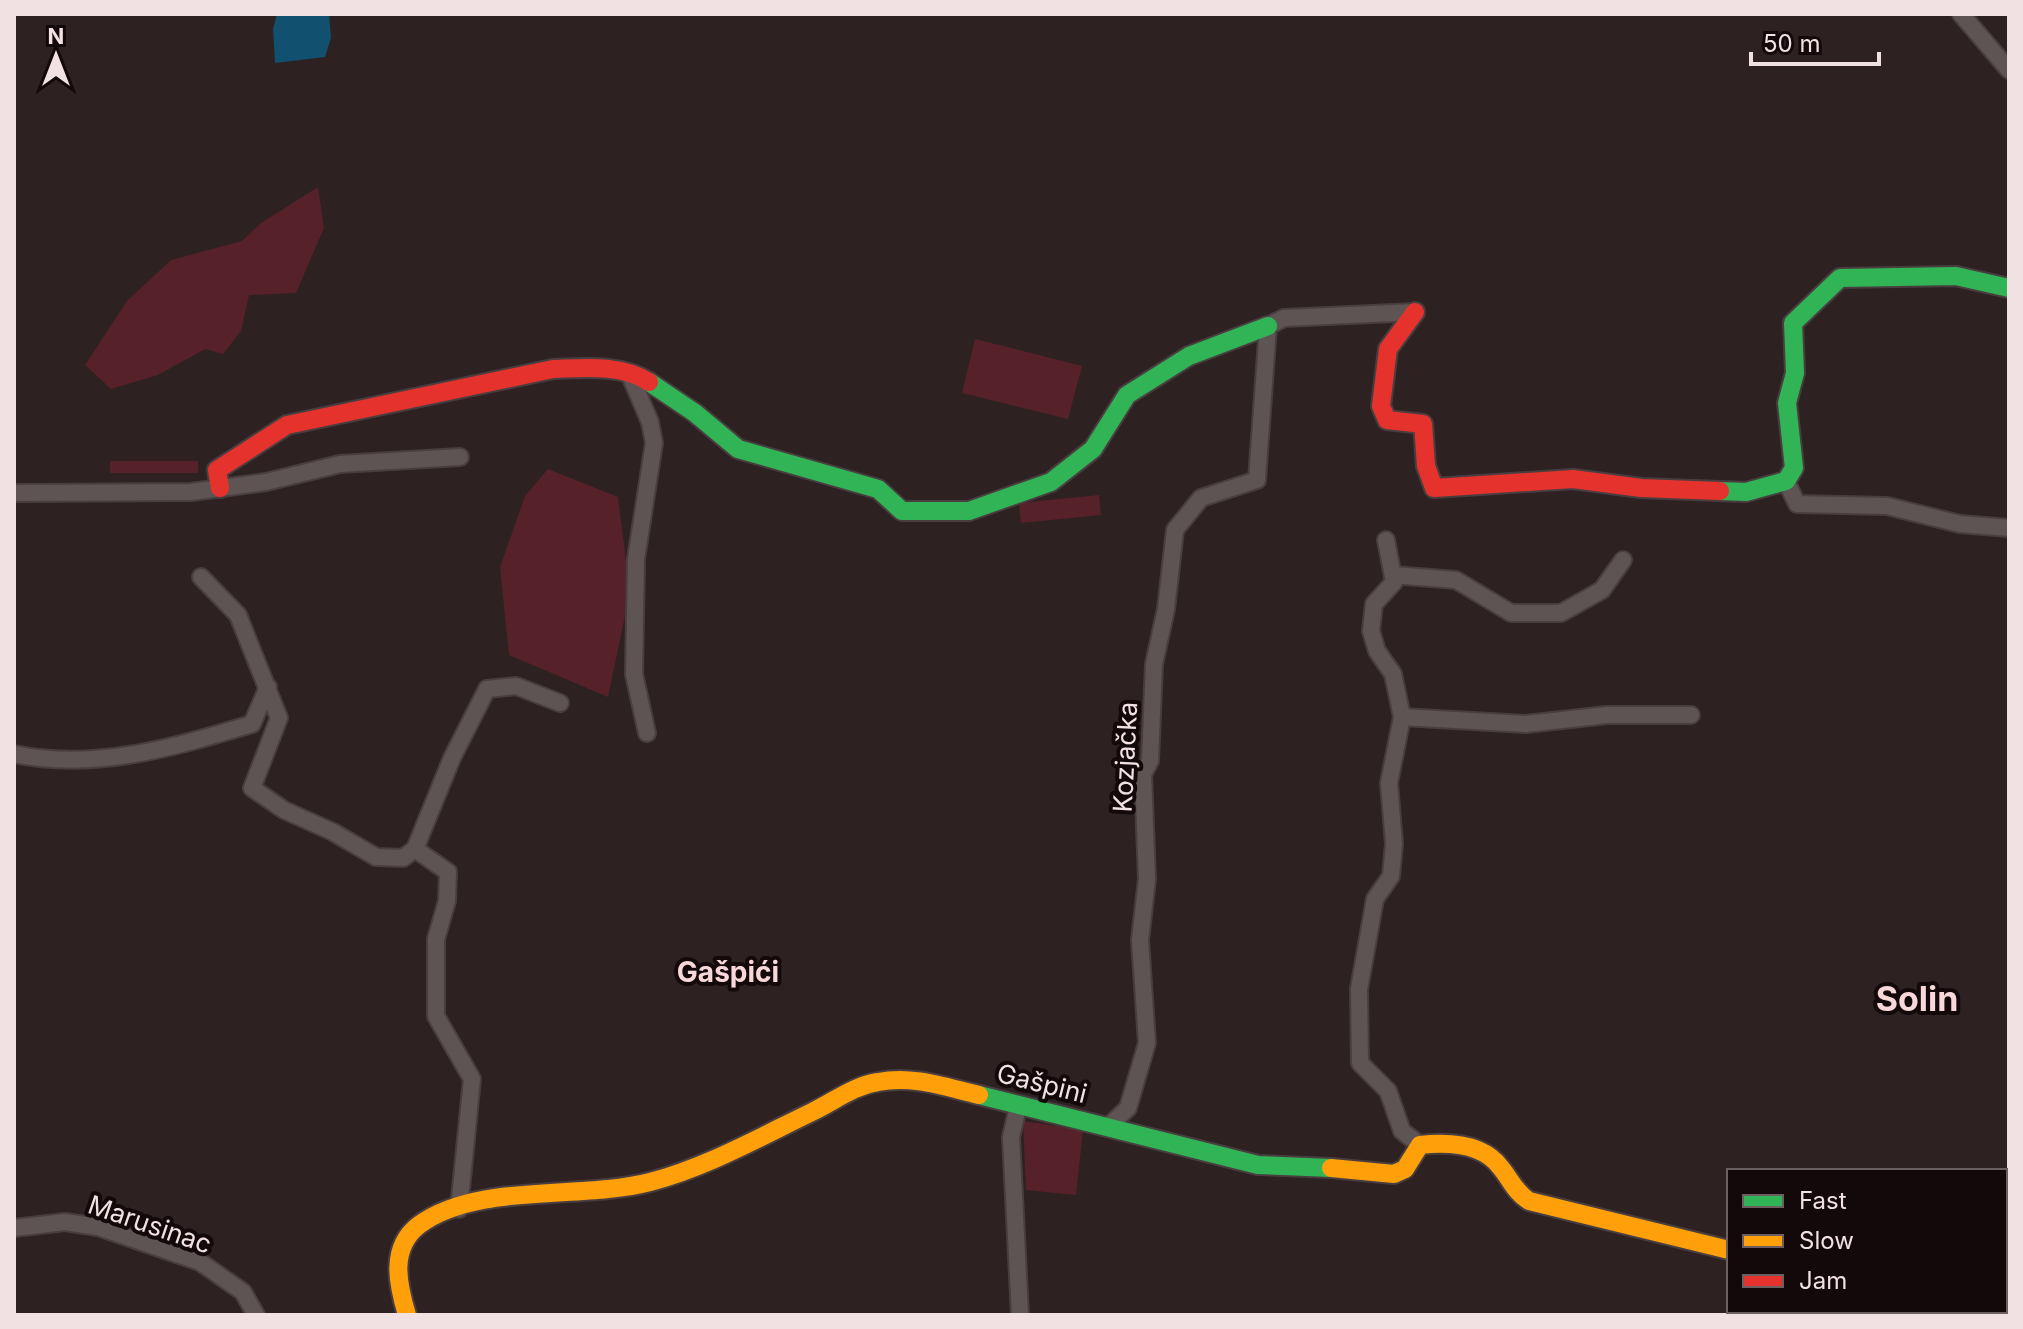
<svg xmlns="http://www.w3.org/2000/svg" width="2023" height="1329" font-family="Inter,sans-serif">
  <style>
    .green { fill: #57212a }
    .water { fill: #11506e }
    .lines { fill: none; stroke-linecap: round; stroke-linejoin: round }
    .street-casing { stroke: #493e3f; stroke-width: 20 }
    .fast-casing { stroke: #493e3f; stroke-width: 22 }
    .slow-casing { stroke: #493e3f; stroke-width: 22 }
    .jam-casing { stroke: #493e3f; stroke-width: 22 }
    .street { stroke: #5f5454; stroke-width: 16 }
    .fast { stroke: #30b455; stroke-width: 18 }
    .slow { stroke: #ff9f0a; stroke-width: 18 }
    .jam { stroke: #e5322d; stroke-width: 18 }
    .labels { text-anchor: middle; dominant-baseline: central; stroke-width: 8; stroke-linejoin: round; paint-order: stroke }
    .street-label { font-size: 26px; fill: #f2e1e2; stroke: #13090a }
    .neighbourhood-label { font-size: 28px; font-weight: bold; fill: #f8d7d9; stroke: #13090a }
    .district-label { font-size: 34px; font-weight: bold; fill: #f8d7d9; stroke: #13090a }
  </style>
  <rect width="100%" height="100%" fill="#2d2122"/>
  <g class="green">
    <polygon points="318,187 324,228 296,293 249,295 241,331 223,354 205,349 158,375 111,389 85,365 127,301 171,260 242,241 261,223"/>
    <polygon points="975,339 1082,366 1068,419 962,393"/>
    <rect x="110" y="461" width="88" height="12"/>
    <polygon points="548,469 618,497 630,592 608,697 509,655 500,567 525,496"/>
    <polygon points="1099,495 1101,515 1021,523 1019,503"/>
    <polygon points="1023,1121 1083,1130 1076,1195 1026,1190"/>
  </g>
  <polygon class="water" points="277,14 329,14 331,38 325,57 275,63 273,29"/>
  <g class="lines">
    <g class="street-casing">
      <g id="street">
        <polyline points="1961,14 2009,70"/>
        <polyline points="629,373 650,422 654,443 636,559 634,674 647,733"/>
        <polyline points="1786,481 1797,504 1887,506 1960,524 2009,528"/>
        <polyline points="14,493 191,492 266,482 340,464 460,457"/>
        <polyline points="1386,540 1394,582 1374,604 1371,631 1377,651 1393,674 1402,717 1389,783 1394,844 1391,876 1375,899 1359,989 1360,1063 1388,1091 1402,1131 1420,1145"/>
        <polyline points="1393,575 1456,580 1511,613 1561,613 1602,590 1623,560"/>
        <polyline points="201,577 238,615 279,718 252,788 284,810 333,832 376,857 403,858 415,849"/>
        <polyline points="1402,717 1526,724 1607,715 1691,715"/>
        <path d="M 14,754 C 95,771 175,747 252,724 L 268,687"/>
        <polyline points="1018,1107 1011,1137 1020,1315"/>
        <polyline points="1110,1125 1128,1108 1147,1043 1140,940 1147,879 1143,774 1150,761 1154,664 1166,609 1175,530 1201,498 1257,480 1268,326 1284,318 1415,312"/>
        <polyline points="459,1209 472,1079 436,1016 436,939 447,901 448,872 415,849 452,758 487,689 516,686 560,703"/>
        <polyline points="14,1228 65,1222 98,1227 200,1262 243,1292 256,1315"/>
        <polyline points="1799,1311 1800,1315"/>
      </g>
    </g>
    <g class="fast-casing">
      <g id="fast">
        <polyline points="649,382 695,413 738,449 878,489 902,511 969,511 1051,482 1093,449 1127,395 1189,356 1268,326"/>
        <polyline points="1720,491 1746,492 1786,481 1794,468 1787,403 1795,373 1793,323 1840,278 1956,276 2009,288"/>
        <polyline points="979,1095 1258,1165 1331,1168"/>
      </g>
    </g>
    <g class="slow-casing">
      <g id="slow">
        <path d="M 1331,1168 L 1394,1174 L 1405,1169 L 1420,1145 C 1448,1142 1483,1143 1501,1168 C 1511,1180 1515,1192 1529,1201 L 1729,1250"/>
        <path d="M 407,1315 C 398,1285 389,1248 419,1225 C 477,1182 581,1200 650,1182 C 707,1167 760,1137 812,1112 C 835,1101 853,1086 878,1082 C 913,1075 945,1087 979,1095"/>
      </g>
    </g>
    <g class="jam-casing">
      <g id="jam">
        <polyline points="1415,312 1388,349 1381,406 1387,420 1423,424 1426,466 1434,488 1573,479 1641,488 1720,491"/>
        <path d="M 220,488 L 217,470 L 287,425 L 553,369 C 584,368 622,364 649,382"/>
      </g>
    </g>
    <use href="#street" class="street"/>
    <use href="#fast" class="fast"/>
    <use href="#slow" class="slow"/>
    <use href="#jam" class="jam"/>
  </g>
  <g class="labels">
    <g class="street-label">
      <text transform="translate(1125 757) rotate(-87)">Kozjačka</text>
      <text transform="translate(1042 1083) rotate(14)">Gašpini</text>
      <text transform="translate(150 1224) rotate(19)">Marusinac</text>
    </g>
    <g class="neighbourhood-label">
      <text x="728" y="972">Gašpići</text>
    </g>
    <g class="district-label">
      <text x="1917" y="998">Solin</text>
    </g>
  </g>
  <rect width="2023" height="1329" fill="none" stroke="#f2e1e2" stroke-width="32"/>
  <rect x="1727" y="1169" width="280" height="144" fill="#13090a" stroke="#6c5f60" stroke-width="2"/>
  <rect x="1743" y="1195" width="40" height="12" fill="#30b455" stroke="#6c5f60" stroke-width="2"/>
  <text x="1799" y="1209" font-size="24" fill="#f2e1e2">Fast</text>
  <rect x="1743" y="1235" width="40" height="12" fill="#ff9f0a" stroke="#6c5f60" stroke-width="2"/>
  <text x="1799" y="1249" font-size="24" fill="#f2e1e2">Slow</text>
  <rect x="1743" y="1275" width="40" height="12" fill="#e5322d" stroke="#6c5f60" stroke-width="2"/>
  <text x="1799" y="1289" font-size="24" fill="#f2e1e2">Jam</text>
  <g transform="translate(56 56)" stroke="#13090a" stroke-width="6" paint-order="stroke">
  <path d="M0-6L14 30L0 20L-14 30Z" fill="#f2e1e2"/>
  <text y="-12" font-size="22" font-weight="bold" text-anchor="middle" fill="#f2e1e2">N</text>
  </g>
  <path d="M1751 52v12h128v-12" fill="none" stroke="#f2e1e2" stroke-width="4"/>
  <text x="1763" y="52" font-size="24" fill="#f2e1e2" stroke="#13090a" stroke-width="6" paint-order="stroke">50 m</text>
</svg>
